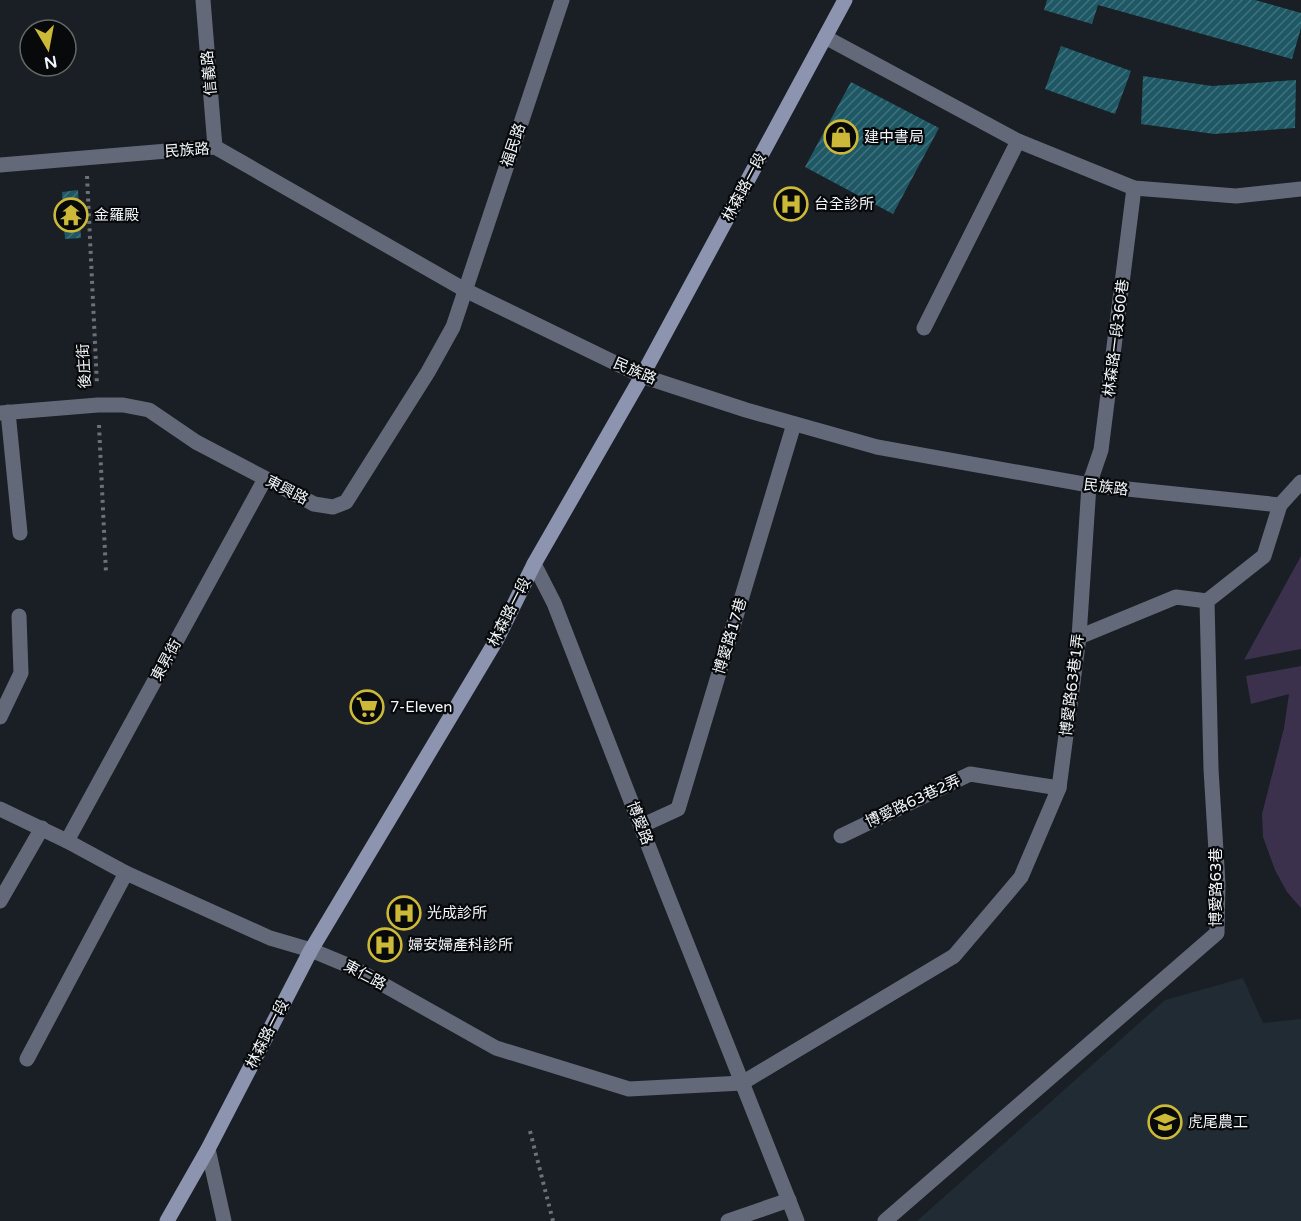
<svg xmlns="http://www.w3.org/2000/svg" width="1301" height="1221" font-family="'Varela Round','Noto Sans TC',sans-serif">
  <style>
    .built { fill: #202b34 }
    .green { fill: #3b314c }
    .building { fill: url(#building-hatch) }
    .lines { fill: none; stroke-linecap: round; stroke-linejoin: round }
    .path { stroke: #6c7176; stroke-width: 4; stroke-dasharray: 3 4.5; stroke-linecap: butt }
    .lane { stroke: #64697a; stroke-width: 15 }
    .street { stroke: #64697a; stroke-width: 15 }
    .secondary { stroke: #8c94b0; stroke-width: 15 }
    .labels { text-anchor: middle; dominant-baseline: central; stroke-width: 4.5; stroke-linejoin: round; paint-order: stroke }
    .street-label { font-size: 15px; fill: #f1f5f9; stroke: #07090b }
    .poi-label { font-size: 15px; fill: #f1f5f9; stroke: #07090b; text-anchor: start }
  </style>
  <defs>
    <pattern id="building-hatch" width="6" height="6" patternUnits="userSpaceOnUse" patternTransform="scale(1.5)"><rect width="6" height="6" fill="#1f5865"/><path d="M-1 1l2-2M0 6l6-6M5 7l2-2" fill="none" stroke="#40717c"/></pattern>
  </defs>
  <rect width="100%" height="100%" fill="#191f24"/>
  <polygon class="built" points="1243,978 1263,1023 1301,1019 1301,1221 917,1221 1165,1000"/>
  <g class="green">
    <polygon points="1301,556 1301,649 1244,660"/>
    <polygon points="1301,666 1301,908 1287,892 1275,870 1263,837 1262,814 1284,728 1289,694 1251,704 1246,676"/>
  </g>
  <g class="building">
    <polygon points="1047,0 1255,0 1301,13 1301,28 1292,59 1098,5 1092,24 1044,10"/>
    <polygon points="1061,46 1131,71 1115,114 1045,89"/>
    <polygon points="1143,76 1212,86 1296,80 1295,128 1214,134 1141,124"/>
    <polygon points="851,82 939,128 893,214 805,167"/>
    <polygon points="78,190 81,238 65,239 62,192"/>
  </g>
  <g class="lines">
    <g class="path">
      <polyline points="87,176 97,385"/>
      <polyline points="99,425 106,573"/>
      <polyline points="530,1131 553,1221"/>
    </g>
    <g class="lane">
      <polyline points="924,328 1018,141"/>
      <polyline points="8,412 20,533"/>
      <polyline points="1079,637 1176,597 1207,601"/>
      <polyline points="0,717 21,673 19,616"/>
      <polyline points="641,826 678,809 794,424"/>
      <polyline points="841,836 970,774 1059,788"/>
      <polyline points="0,901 42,828"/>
      <polyline points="27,1059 126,873"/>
      <polyline points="208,1149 224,1221"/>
      <polyline points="728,1221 789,1200"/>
      <polyline points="885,1221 1217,933 1218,884 1211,769 1207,601 1264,556 1280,505"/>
    </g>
    <g class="street">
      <polyline points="203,0 215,147"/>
      <polyline points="825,37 1018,141 1134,188 1236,196 1301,189"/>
      <polyline points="0,165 215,147 465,290 642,376 746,410 877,447 1089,485 1280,505 1301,482"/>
      <polyline points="0,413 98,405 123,405 149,410 196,442 314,504 333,507 346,502 428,372 453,327 562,0"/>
      <polyline points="534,564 554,603 664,886 797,1221"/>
      <polyline points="0,809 67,841 126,873 270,938 311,950 352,967 496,1048 629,1089 742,1083 954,956 1021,877 1059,788 1079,637 1089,485 1101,450 1134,188"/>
      <polyline points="67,841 265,479"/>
    </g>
    <polyline class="secondary" points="167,1221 208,1149 311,950 497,639 534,564 642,376 845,0"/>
  </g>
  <defs>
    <g id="shop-ring" transform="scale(1.725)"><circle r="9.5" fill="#07090b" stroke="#cdb938" stroke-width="1.5"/><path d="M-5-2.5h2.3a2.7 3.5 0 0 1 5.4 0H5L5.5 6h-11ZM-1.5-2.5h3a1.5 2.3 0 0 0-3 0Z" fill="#cdb938"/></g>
    <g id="hospital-ring" transform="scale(1.725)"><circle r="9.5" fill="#07090b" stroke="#cdb938" stroke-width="1.5"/><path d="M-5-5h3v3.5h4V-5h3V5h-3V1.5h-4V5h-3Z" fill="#cdb938"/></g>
    <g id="temple-ring" transform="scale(1.725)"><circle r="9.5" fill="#07090b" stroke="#cdb938" stroke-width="1.5"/><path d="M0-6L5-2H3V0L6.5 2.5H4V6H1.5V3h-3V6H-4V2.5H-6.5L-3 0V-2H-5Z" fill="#cdb938"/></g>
    <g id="supermarket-ring" transform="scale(1.725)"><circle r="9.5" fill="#07090b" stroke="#cdb938" stroke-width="1.5"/><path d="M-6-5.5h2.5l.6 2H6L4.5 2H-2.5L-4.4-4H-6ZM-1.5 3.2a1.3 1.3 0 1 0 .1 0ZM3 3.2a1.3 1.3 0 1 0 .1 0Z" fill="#cdb938"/></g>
    <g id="school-ring" transform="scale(1.725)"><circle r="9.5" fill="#07090b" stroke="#cdb938" stroke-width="1.5"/><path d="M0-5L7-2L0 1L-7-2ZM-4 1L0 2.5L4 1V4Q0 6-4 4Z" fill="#cdb938"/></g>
  </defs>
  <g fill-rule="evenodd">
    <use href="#shop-ring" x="841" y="137"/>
    <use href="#hospital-ring" x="791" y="204"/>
    <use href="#temple-ring" x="71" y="215"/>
    <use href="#supermarket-ring" x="367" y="707"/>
    <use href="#hospital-ring" x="404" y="913"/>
    <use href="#hospital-ring" x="385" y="945"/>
    <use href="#school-ring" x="1165" y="1122"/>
  </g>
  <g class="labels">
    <g class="street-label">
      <text transform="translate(209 73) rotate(-95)">信義路</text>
      <text transform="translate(513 145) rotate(-71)">福民路</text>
      <text transform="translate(187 150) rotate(-4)">民族路</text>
      <text transform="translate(744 187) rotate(-62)">林森路一段</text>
      <text transform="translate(1116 338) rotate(-83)">林森路一段360巷</text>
      <text transform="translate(84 366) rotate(-93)">後庄街</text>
      <text transform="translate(635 371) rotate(23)">民族路</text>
      <text transform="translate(1106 487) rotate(7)">民族路</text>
      <text transform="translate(287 490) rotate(27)">東興路</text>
      <text transform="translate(509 612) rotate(-63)">林森路一段</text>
      <text transform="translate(730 636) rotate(-73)">博愛路17巷</text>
      <text transform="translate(166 660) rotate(-61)">東昇街</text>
      <text transform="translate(1072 685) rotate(-83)">博愛路63巷1弄</text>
      <text transform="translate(913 801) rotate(-25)">博愛路63巷2弄</text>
      <text transform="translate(640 823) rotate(69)">博愛路</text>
      <text transform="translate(1216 887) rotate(-90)">博愛路63巷</text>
      <text transform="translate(365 975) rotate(28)">東仁路</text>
      <text transform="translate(267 1034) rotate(-63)">林森路一段</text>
    </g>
    <g class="poi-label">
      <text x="864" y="137">建中書局</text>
      <text x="814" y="204">台全診所</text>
      <text x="94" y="215">金羅殿</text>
      <text x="390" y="707">7-Eleven</text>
      <text x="427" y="913">光成診所</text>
      <text x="408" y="945">婦安婦產科診所</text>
      <text x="1188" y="1122">虎尾農工</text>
    </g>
  </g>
  <g transform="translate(48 48) rotate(170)"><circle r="28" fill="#07090b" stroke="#65676a" stroke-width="1.5"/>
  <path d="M0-4.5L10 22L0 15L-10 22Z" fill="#cdb938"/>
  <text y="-9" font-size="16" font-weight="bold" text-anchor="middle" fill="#f1f5f9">N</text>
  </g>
</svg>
